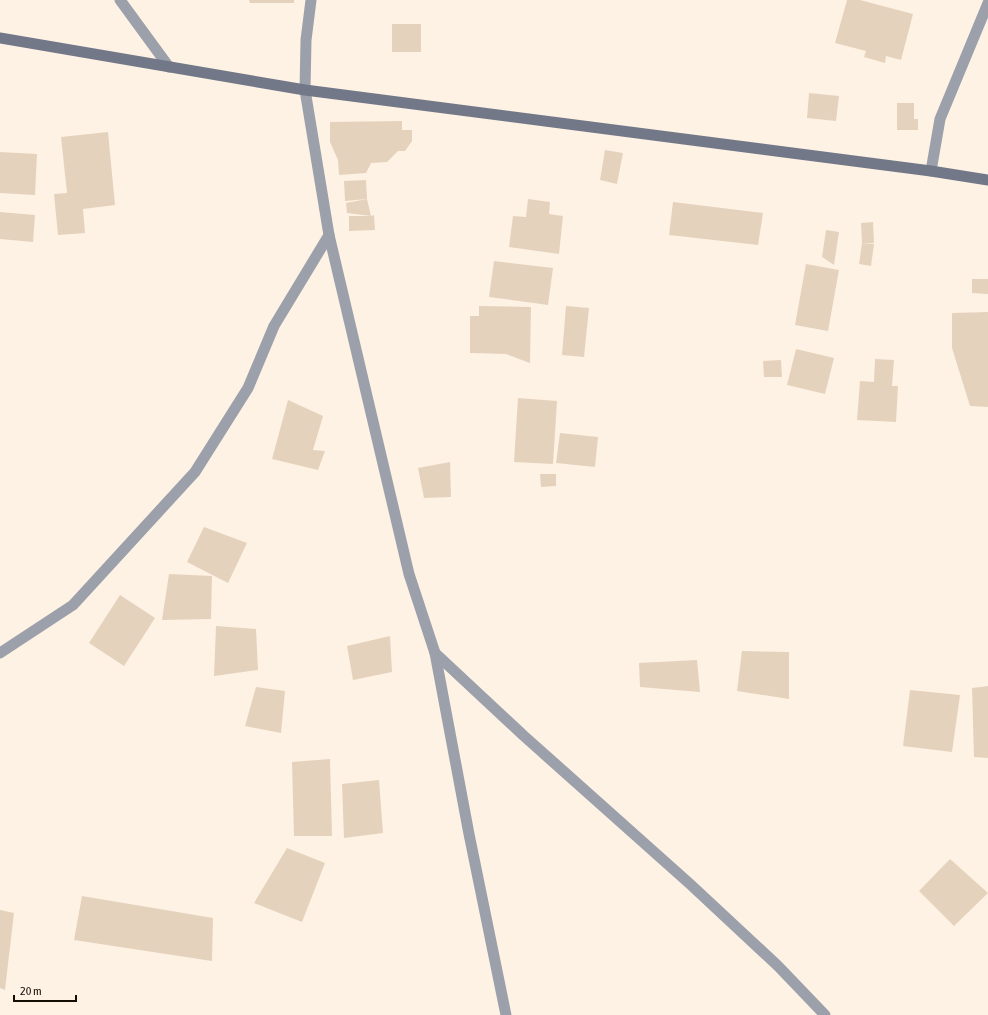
<svg xmlns="http://www.w3.org/2000/svg" width="988" height="1015" font-family="'Asap Condensed',sans-serif">
  <style>
    .building { fill: #e5d2bc }
    .lines { fill: none; stroke-linecap: round; stroke-linejoin: round }
    .minor { stroke: #9ca0ab; stroke-width: 11 }
    .tertiary { stroke: #9ca0ab; stroke-width: 11 }
    .secondary { stroke: #737888; stroke-width: 11 }
  </style>
  <rect width="100%" height="100%" fill="#fef2e4"/>
  <g class="building">
    <polygon points="249,0 294,0 294,3 250,3"/>
    <polygon points="847,0 860,0 913,14 901,60 886,56 885,63 864,57 866,51 835,43"/>
    <rect x="392" y="24" width="29" height="28"/>
    <polygon points="809,93 839,96 836,121 807,118"/>
    <polygon points="897,103 914,103 914,119 918,119 918,130 897,130"/>
    <polygon points="402,121 402,130 412,130 412,141 405,151 398,151 387,162 371,163 366,173 339,175 338,160 330,142 330,122"/>
    <polygon points="108,132 115,205 83,209 85,233 58,235 54,194 67,193 61,137"/>
    <polygon points="605,150 623,153 617,184 600,180"/>
    <polygon points="0,152 37,154 35,195 0,193"/>
    <polygon points="366,180 367,199 345,201 344,181"/>
    <polygon points="367,199 371,216 374,215 375,230 349,231 349,216 371,216 347,213 346,203"/>
    <polygon points="528,199 550,202 549,214 563,216 559,254 509,247 513,216 526,217"/>
    <polygon points="673,202 763,213 758,245 669,235"/>
    <polygon points="0,212 35,215 33,242 0,239"/>
    <polygon points="873,222 874,243 862,243 874,244 871,266 859,264 862,243 861,223"/>
    <polygon points="826,230 839,232 834,265 822,257"/>
    <polygon points="494,261 553,268 548,305 489,297"/>
    <polygon points="806,264 839,270 828,331 795,325"/>
    <polygon points="972,279 988,279 988,294 972,293"/>
    <polygon points="479,306 531,307 530,363 506,354 470,353 470,316 479,316"/>
    <polygon points="566,306 589,308 584,357 562,355"/>
    <polygon points="988,312 988,407 970,406 952,348 952,313"/>
    <polygon points="796,349 834,358 825,394 787,385"/>
    <polygon points="875,359 894,360 892,386 898,386 896,422 857,420 860,381 874,382"/>
    <polygon points="781,360 782,377 764,377 763,361"/>
    <polygon points="518,398 557,401 553,464 514,462"/>
    <polygon points="288,400 323,416 313,450 325,451 318,470 272,459"/>
    <polygon points="560,433 598,437 595,467 556,463"/>
    <polygon points="450,462 451,497 424,498 418,468"/>
    <polygon points="540,474 556,474 556,486 541,487"/>
    <polygon points="204,527 247,543 228,583 187,562"/>
    <polygon points="169,574 212,576 211,619 162,620"/>
    <polygon points="120,595 155,618 124,666 89,643"/>
    <polygon points="216,626 256,629 258,670 214,676"/>
    <polygon points="390,636 392,672 353,680 347,646"/>
    <polygon points="742,651 789,652 789,699 737,691"/>
    <polygon points="697,660 700,692 640,687 639,663"/>
    <polygon points="988,686 988,758 974,757 972,688"/>
    <polygon points="256,687 285,691 281,733 245,726"/>
    <polygon points="910,690 960,695 952,752 903,746"/>
    <polygon points="330,759 332,836 294,836 292,762"/>
    <polygon points="379,780 383,833 344,838 342,784"/>
    <polygon points="287,848 325,863 302,922 254,903"/>
    <polygon points="950,859 988,893 954,926 919,891"/>
    <polygon points="82,896 213,918 212,961 74,940"/>
    <polygon points="0,910 14,913 5,990 0,988"/>
  </g>
  <g class="lines">
    <g class="minor">
      <polyline points="120,0 169,67"/>
      <polyline points="305,90 329,235 409,574 435,653 469,834 506,1015"/>
      <polyline points="931,171 940,119 988,3"/>
      <polyline points="0,653 73,605 195,472 248,388 274,326 329,235"/>
      <polyline points="435,653 524,736 690,884 778,966 825,1015"/>
    </g>
    <polyline class="tertiary" points="305,90 306,40 311,0"/>
    <polyline class="secondary" points="0,38 305,90 931,171 988,180"/>
  </g>
  <path d="M14 995v6h62v-6" fill="none" stroke="#130d06" stroke-width="2"/>
  <text x="20" y="995" font-size="12" fill="#130d06" stroke="#fef2e4" stroke-width="3" paint-order="stroke">20 m</text>
</svg>
